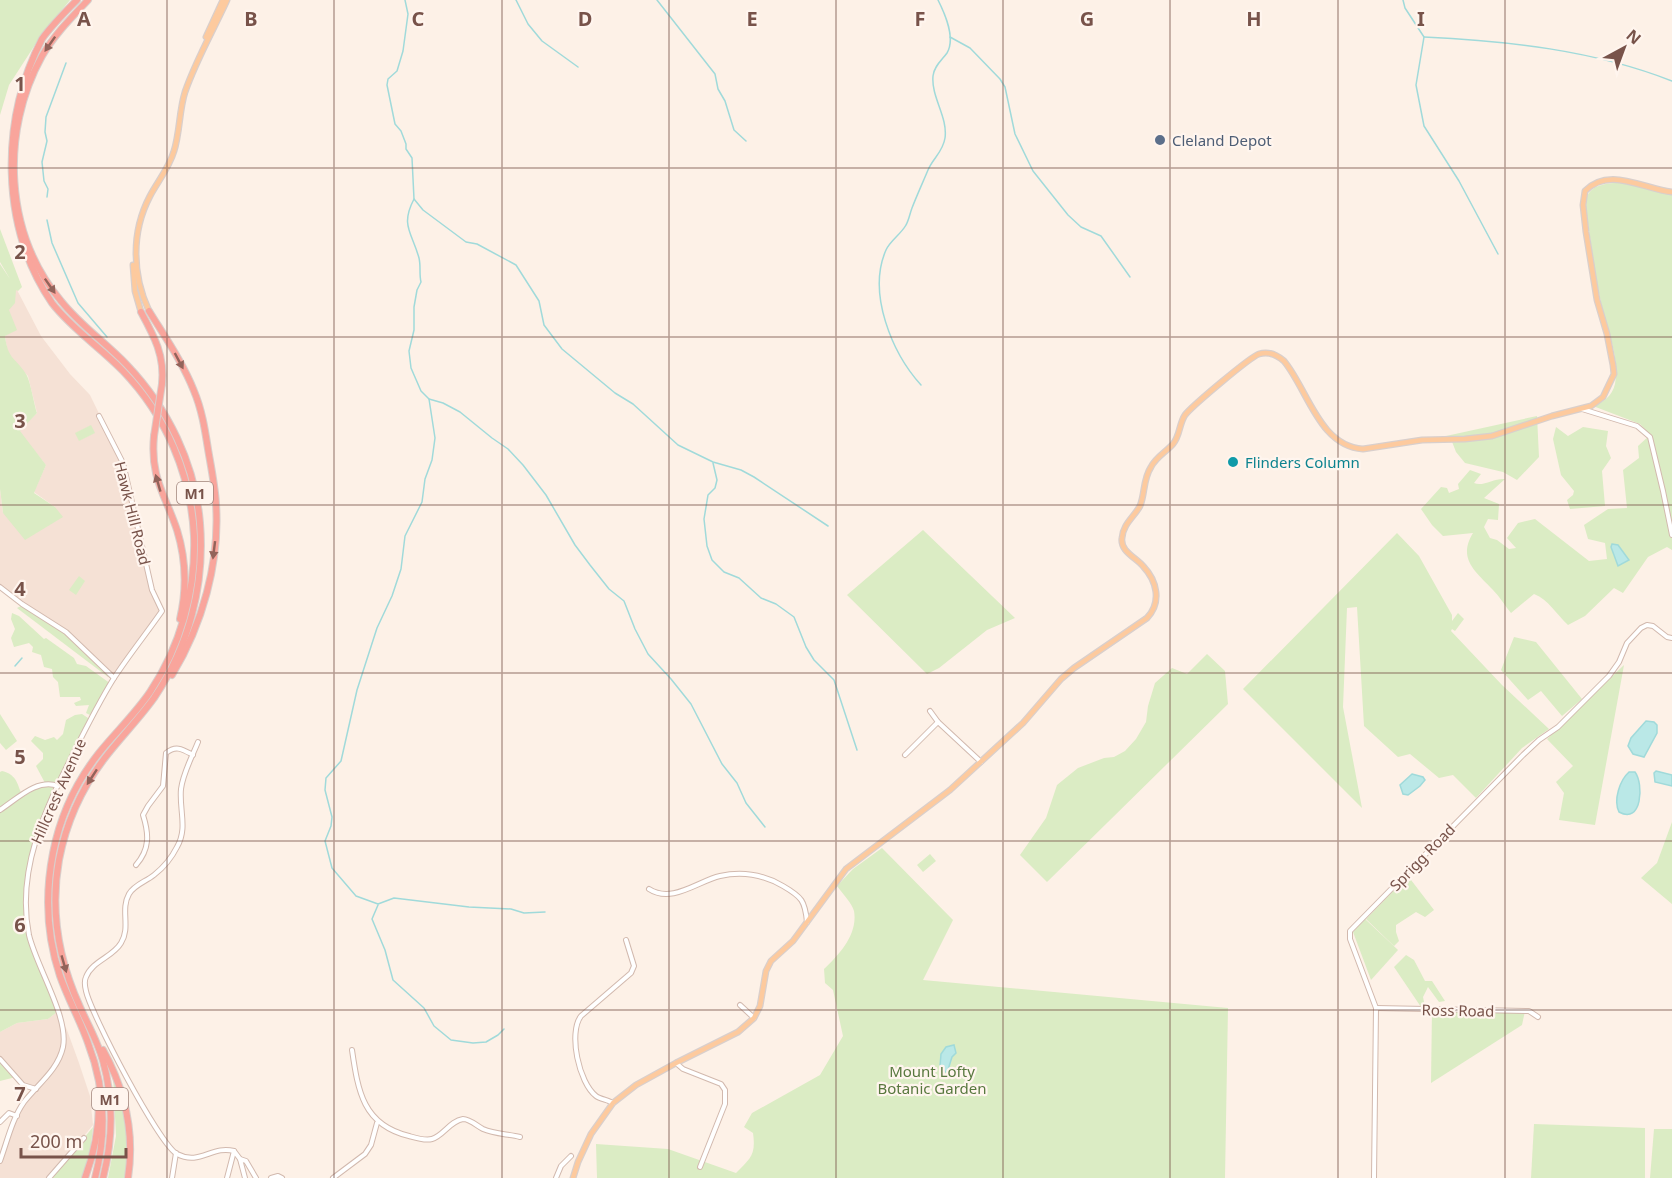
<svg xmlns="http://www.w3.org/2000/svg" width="1672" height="1178" font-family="'Noto Sans',sans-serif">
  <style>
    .residential { fill: #f5e1d5 }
    .green { fill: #dbecc4 }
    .water { fill: #bae8e7; stroke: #a0dada; stroke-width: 1.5 }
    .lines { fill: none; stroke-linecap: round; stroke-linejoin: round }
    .stream { stroke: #a0dada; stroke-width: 1.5 }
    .minor-casing { stroke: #d2b9ae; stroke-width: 6 }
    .major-casing { stroke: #d9cfcc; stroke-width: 7 }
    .highway-casing { stroke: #d9cfcc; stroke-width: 8 }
    .minor { stroke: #fff; stroke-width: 4 }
    .major { stroke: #fdca9e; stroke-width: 4.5 }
    .highway { stroke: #f9a59c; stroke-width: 6 }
    .highway-bridge-casing { stroke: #d9cfcc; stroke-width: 8; stroke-linecap: butt }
    .highway-bridge { stroke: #f9a59c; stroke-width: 6 }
    .oneway { fill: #92635a }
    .grid { fill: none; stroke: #78534a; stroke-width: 1.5; stroke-opacity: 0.55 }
    .service-dot { fill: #5c6f8a; stroke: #fff5ee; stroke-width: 2 }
    .culture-dot { fill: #0f9aa8; stroke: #fff5ee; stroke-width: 2 }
    .labels { text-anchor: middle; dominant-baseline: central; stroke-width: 4.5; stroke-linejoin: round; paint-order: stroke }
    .shield { fill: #fff5ee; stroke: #a0847b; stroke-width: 1.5 }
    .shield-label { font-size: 14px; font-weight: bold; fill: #78534a }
    .service-label { font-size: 15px; fill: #4e5e75; stroke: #fff5ee; text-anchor: start }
    .culture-label { font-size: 15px; fill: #0d838f; stroke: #fff5ee; text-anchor: start }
    .street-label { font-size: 15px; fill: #78534a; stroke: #fff5ee }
    .park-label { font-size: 15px; fill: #58783e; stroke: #fff5ee }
    .grid-label { font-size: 20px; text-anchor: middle; font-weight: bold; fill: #78534a; stroke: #fff5ee; stroke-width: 4.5; stroke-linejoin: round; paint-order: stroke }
  </style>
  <rect width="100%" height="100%" fill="#fdf1e7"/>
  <g class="residential">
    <polygon points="16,288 41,336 70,374 90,395 123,463 145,565 162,611 114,678 0,587 0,489 3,513 55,507 34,492 46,465 19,431 37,413 28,376 11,359 7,349 5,336 11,332 9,310"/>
    <polygon points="57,1012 67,1030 79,1063 90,1096 93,1125 49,1178 0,1178 0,1161 17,1116 23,1103 35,1089 23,1085 3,1062 0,1062 0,1032 17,1023 48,1019"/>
  </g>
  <g class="green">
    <polygon points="0,0 70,0 42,34 9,85 0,115"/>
    <path d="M 1619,182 L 1672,195 L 1672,550 L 1667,547 L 1648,557 L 1623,593 L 1614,588 L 1585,616 L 1568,625 C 1556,614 1549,600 1534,594 L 1511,613 C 1505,606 1500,597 1493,590 C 1476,572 1457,559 1473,533 L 1443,536 L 1432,525 L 1421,509 L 1441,487 L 1447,488 L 1449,493 L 1459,489 L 1458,484 L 1470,470 L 1481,474 L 1474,483 C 1483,487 1494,478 1505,479 L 1484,498 L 1499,504 L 1498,520 L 1488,519 L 1484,527 L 1490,538 L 1497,540 L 1509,549 L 1516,548 L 1507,538 L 1518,523 L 1535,519 L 1589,561 L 1607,559 L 1605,543 L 1588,539 L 1584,525 L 1608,509 L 1627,508 L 1623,470 L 1639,458 L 1638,446 L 1650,435 L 1640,424 L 1593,406 C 1604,402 1612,396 1615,384 C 1620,358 1607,328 1601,303 C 1594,270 1590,236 1585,202 C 1590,184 1602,185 1619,182 Z"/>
    <path d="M 0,229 L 22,287 L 18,291 L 16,290 L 15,303 L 9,310 L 17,330 L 5,336 C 8,360 15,357 26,374 C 30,379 34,404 37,413 L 20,431 L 46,465 L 34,493 L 55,507 L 63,517 L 25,540 L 3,513 L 0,489 L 0,264 L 10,279 L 0,262 Z"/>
    <polygon points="1537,416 1539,457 1517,480 1503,472 1465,463 1456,452 1451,439 1446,436"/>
    <polygon points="91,425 95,433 79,441 75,433"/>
    <polygon points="1556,427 1568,436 1583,427 1608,431 1606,446 1611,458 1602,471 1605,506 1570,509 1567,500 1573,495 1574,491 1561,475 1553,439"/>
    <polygon points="923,530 1015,618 987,630 939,668 927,674 847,595"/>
    <polygon points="1397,533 1419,556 1452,615 1452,621 1458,613 1464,619 1455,631 1452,629 1451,631 1502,685 1549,729 1522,748 1476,798 1453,775 1439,778 1410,754 1398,757 1364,726 1357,607 1347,608 1343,707 1362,808 1243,689"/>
    <polygon points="79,576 85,581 76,595 69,590"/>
    <polygon points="23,605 66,632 110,674 108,677 17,608"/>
    <polygon points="12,613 19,616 44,639 46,638 74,658 77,664 86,666 111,684 98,707 96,706 90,715 86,713 89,705 76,706 74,703 81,700 80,697 60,697 58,682 53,677 52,669 44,667 41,655 32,652 33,647 29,643 14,647 11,638 15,629 11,619"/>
    <polygon points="1514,637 1536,642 1582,699 1562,716 1541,691 1528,700 1501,670"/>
    <polygon points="1207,654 1225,671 1228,704 1047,882 1020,855 1046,818 1057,785 1078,768 1104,758 1114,757 1125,751 1136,739 1146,722 1148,706 1155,683 1172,668 1187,674"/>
    <polygon points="1624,665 1595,825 1559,820 1564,793 1556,782 1573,766 1547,739"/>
    <polygon points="0,714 17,741 6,750 0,743"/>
    <path d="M 82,714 L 91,720 C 57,786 15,858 29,935 C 34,957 49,990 57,1012 L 48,1019 L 17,1023 L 0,1032 L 0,772 L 2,771 C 18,775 17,785 23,797 L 45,783 L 36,766 L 43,759 L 43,753 L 31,741 L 35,736 L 45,740 L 54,737 L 57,740 L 63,734 L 66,720 L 75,715 Z"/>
    <polygon points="1672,822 1672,904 1641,878 1657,863"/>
    <path d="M 882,848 L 953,920 L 923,980 L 1228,1008 L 1225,1178 L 597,1178 L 596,1144 L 668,1149 L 736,1173 C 751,1158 756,1155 753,1133 L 744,1127 L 752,1113 L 820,1075 L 843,1036 L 833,990 L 825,983 L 824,969 C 840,954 858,934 854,911 C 852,903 842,893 837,886 L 853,869 Z"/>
    <polygon points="930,854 936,861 923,872 917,865"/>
    <polygon points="1408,876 1434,910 1425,917 1416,912 1396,925 1396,932 1399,941 1394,946 1366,919"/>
    <polygon points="1365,919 1398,950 1371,980 1353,932"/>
    <polygon points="1406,955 1414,960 1425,981 1432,981 1445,1001 1439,1002 1428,987 1423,997 1425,1007 1421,1007 1394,967"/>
    <polygon points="1432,1009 1525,1011 1522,1025 1431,1083"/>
    <polygon points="0,1062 3,1062 16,1077 0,1081"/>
    <polygon points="113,1076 126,1116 128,1155 126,1178 108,1178 116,1136"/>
    <polygon points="1534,1124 1645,1128 1645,1178 1531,1178"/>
    <polygon points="93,1127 90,1153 82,1178 51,1178"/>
    <polygon points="1654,1129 1672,1129 1672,1178 1650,1178"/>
  </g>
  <g class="water">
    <polygon points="1612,544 1618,545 1629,560 1618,566 1611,547"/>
    <polygon points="1646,721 1654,722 1657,725 1657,733 1644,757 1633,754 1628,746 1631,738"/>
    <polygon points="1656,771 1672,775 1672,786 1655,782 1654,773"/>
    <path d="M 1629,772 L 1635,772 C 1644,784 1642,825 1619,812 C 1613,800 1620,780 1629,772 Z"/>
    <polygon points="1412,774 1423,777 1425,780 1420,786 1408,795 1403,794 1400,785"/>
    <polygon points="954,1045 956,1053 952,1057 947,1073 940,1066 941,1054 946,1047"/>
  </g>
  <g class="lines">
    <g class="stream">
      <polyline points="405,0 408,14 403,51 397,71 388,79 387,85 395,124 401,131 406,144 406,149 412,158 414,199 423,210 466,242 477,244 516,265 539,301 544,325 562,349 615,393 633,404 678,445 713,462 741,470 754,477 828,526"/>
      <polyline points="516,0 528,24 542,41 578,67"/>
      <polyline points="657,0 715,74 718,89 725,101 734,130 746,141"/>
      <polyline points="1403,0 1405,8 1424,37 1416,85 1424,126 1459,181 1498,254"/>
      <polyline points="950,37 970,48 1000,79 1005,87 1015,134 1033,171 1068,215 1081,227 1101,236 1130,277"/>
      <path d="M 1424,37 C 1508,41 1593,50 1672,81"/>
      <polyline points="47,197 48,189 44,181 42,162 47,141 45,132 46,117 66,63"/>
      <path d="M 414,199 C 400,226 412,232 419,258 C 421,266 419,274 421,282 L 417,290 L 414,307 L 414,330 L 409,351 L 411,368 L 421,391 L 429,399 L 443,403 L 460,412 L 492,438 L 508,449 L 523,465 L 546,495 L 575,545 L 590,565 L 609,589 L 624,601 L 635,629 L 648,654 L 671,679 L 691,704 L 722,764 L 737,783 L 746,803 L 765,827"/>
      <polyline points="47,220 52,243 78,303 107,337"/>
      <path d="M 921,385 C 892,353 867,293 886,250 C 890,241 901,234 906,225 C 909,220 910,213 912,208 C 917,195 923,182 928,170 C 933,158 943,152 945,138 C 948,117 931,97 933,76 C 934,66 942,60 947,53 C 956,38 945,14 938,0"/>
      <polyline points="429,399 435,438 432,460 425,479 422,502 405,536 401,569 392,596 377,628 357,690 341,761 326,778 325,790 332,817 331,826 325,841 332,868 356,896 378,904 394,898 469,907 511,909 524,913 545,912"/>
      <polyline points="713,463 717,480 715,488 708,495 704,519 707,546 712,560 724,572 739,578 761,598 776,604 794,617 806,647 814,660 834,680 857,750"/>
      <polyline points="15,666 22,658"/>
      <polyline points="378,905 372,919 385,950 393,980 424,1008 434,1026 451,1040 473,1043 486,1042 498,1035 504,1029"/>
    </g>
    <g class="minor-casing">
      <g id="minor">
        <polyline points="1582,409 1637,426 1650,437 1663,491 1672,535"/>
        <polyline points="0,587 22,604 66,632 114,678"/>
        <polyline points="930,711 938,722 981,762"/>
        <path d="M 198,742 C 192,757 183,773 181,789 C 179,810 188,828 177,847 C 172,857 163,868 154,875 C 145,882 134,885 129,894 C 120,910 131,927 121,943 C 113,957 92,961 86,977 C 84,981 85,987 86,991 C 91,1014 159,1144 177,1154 C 200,1166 212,1145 234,1151 L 240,1159 L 245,1178"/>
        <polyline points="905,755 938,722"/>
        <path d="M 0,810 C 17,799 37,778 58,786"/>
        <path d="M 136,865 C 150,849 149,834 143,815 L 148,806 L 163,786 L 166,753 C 176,745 182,749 193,755"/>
        <path d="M 649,889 C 672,904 698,881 720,876 C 742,871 764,875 783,886 C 802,897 805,901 807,922"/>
        <polyline points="740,1005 754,1018"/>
        <polyline points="1376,1008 1529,1011 1538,1017"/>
        <path d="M 352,1050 C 358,1091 363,1125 409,1136 C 416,1138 425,1141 432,1139 C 443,1136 450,1121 463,1119 C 470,1119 477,1126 483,1129 C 494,1134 508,1134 520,1137"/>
        <polyline points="0,1059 23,1085 36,1089"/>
        <polyline points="676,1063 683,1069 721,1084 725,1090 725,1104 700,1167"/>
        <path d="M 613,1103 C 608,1100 600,1099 596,1096 C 579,1083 568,1033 581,1016 L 631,973 L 634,966 L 626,940"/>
        <polyline points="0,1122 9,1113 17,1116"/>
        <polyline points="240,1159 246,1161 256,1178"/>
        <path d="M 0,1161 C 7,1142 12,1119 24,1102 C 38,1084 58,1070 63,1047 C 69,1017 36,966 29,935 C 16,870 45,810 73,754 C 86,728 99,702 114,678 C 129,655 146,634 162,611 L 152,590 L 123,463 L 99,416"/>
        <polyline points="49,1178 84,1138"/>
        <polyline points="172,1178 176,1153"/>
        <polyline points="227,1178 234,1151"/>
        <polyline points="271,1178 278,1176 282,1178"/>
        <polyline points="333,1178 365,1154 371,1145 377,1123"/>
        <polyline points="556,1178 561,1166 571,1156"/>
        <polyline points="1374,1178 1376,1008 1350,939 1350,931 1523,755 1539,740 1558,727 1609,676 1619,662 1627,643 1641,628 1647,625 1653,626 1667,637 1672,638"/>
      </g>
    </g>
    <g class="major-casing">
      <g id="major">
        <polyline points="206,37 223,0"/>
        <polyline points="133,265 135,291 141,312"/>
        <path d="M 149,311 C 132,275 131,232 150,196 C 158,181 169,168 174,151 C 180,132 179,111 185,92 C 196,60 213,31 227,0"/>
        <path d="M 573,1178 L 578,1162 L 591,1134 L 613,1103 L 636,1085 L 676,1063 L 738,1032 L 754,1018 L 760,1006 L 766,971 L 771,961 L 793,941 L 846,869 L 950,790 L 1023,723 L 1061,679 L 1074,668 L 1147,618 C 1162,602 1157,581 1143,566 C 1135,557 1120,551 1122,538 C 1123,524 1134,517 1140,506 C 1145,494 1143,479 1151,467 C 1156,457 1166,452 1173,444 C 1180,436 1179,424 1185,415 C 1192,406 1250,357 1259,354 C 1268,351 1277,355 1284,361 C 1308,390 1319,446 1363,449 L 1422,440 L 1465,439 L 1492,436 L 1552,416 L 1591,406 L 1603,397 L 1614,374 L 1613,365 L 1607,334 L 1597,300 L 1586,232 L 1583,205 L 1585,191 C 1609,166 1643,189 1672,192"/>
      </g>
    </g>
    <g class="highway-casing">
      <g id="highway">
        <path d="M 77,0 C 65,12 52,25 42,39 C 0,120 0,227 52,303 C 72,329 100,347 123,371 C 166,416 191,474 194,536 C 196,591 180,647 150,692 C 135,714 116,732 99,753 C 76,782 60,817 53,853 C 45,894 47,937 60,976 C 68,999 80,1020 88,1043 C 105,1087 107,1132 95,1178"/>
        <path d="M 88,0 C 71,18 54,35 42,56 C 0,132 4,233 61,301 C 80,325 106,343 127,365 C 168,408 195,464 200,523 C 205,585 189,646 154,698 C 139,719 120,738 104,759 C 82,788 66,823 59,860 C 50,910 59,961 80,1007 C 88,1025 98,1042 103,1061 C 114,1101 113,1139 103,1178"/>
        <path d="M 149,311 C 165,337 183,363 194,391 C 202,410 205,430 208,449 C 211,467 215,486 216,504 C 220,563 202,625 172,675"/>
        <path d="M 141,312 C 154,336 165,356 162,384"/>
        <path d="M 154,436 C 150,478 165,494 177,530 C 186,559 187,589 180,619"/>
        <path d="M 103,1050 C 125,1090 135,1132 128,1178"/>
        <path d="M 85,1178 C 94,1154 99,1128 99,1103"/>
      </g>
    </g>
    <use href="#minor" class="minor"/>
    <use href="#major" class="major"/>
    <use href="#highway" class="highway"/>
    <g class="highway-bridge-casing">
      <polyline id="highway-bridge" points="154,436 162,384"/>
    </g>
    <use href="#highway-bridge" class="highway-bridge"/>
  </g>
  <defs><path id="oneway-solid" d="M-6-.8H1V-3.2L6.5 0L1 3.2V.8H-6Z" transform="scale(1.5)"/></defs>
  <g class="oneway">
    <use href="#oneway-solid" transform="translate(50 44) rotate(125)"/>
    <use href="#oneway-solid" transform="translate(50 286) rotate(55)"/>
    <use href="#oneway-solid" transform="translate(179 361) rotate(62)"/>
    <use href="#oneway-solid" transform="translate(158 483) rotate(-106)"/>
    <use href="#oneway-solid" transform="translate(214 550) rotate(97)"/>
    <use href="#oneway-solid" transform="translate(92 777) rotate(123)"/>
    <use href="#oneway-solid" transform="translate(64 964) rotate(74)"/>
  </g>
  <path class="grid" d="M 167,0 L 167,1178M 334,0 L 334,1178M 502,0 L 502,1178M 669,0 L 669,1178M 836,0 L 836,1178M 1003,0 L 1003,1178M 1170,0 L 1170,1178M 1338,0 L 1338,1178M 1505,0 L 1505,1178M 0,168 L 1672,168M 0,337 L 1672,337M 0,505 L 1672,505M 0,673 L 1672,673M 0,841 L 1672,841M 0,1010 L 1672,1010"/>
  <circle class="service-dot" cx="1160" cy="140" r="6"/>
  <circle class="culture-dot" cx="1233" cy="462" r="6"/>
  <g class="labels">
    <g class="shield">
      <rect x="177" y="482" width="36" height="22" rx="4.5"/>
      <rect x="92" y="1088" width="36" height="22" rx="4.5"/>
    </g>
    <g class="shield-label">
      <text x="195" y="493">M1</text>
      <text x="110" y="1099">M1</text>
    </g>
    <g class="service-label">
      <text x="1172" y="140">Cleland Depot</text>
    </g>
    <g class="culture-label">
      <text x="1245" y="462">Flinders Column</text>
    </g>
    <g class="street-label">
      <text transform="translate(133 513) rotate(76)">Hawk Hill Road</text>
      <text transform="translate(58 791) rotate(-66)">Hillcrest Avenue</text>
      <text transform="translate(1422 857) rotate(-46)">Sprigg Road</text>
      <text transform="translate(1458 1010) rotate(1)">Ross Road</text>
    </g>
    <g class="park-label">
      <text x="932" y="1071">Mount Lofty<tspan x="932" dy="17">Botanic Garden</tspan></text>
    </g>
  </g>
  <g class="grid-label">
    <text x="84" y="26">A</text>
    <text x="251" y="26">B</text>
    <text x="418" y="26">C</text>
    <text x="585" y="26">D</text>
    <text x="752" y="26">E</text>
    <text x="920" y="26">F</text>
    <text x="1087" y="26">G</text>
    <text x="1254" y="26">H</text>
    <text x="1421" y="26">I</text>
    <text x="20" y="91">1</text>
    <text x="20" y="259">2</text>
    <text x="20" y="428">3</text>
    <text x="20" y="596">4</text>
    <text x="20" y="764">5</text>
    <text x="20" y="932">6</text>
    <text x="20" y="1101">7</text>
  </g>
  <g transform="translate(1624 48) rotate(41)" stroke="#fff5ee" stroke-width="4.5" paint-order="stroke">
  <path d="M0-4.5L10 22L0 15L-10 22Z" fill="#78534a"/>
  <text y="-9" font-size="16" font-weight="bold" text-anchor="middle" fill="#78534a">N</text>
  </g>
  <path d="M21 1148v9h105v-9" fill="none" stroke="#78534a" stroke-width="3"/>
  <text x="30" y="1148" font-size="18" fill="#78534a" stroke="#fff5ee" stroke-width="4.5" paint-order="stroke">200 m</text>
</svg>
